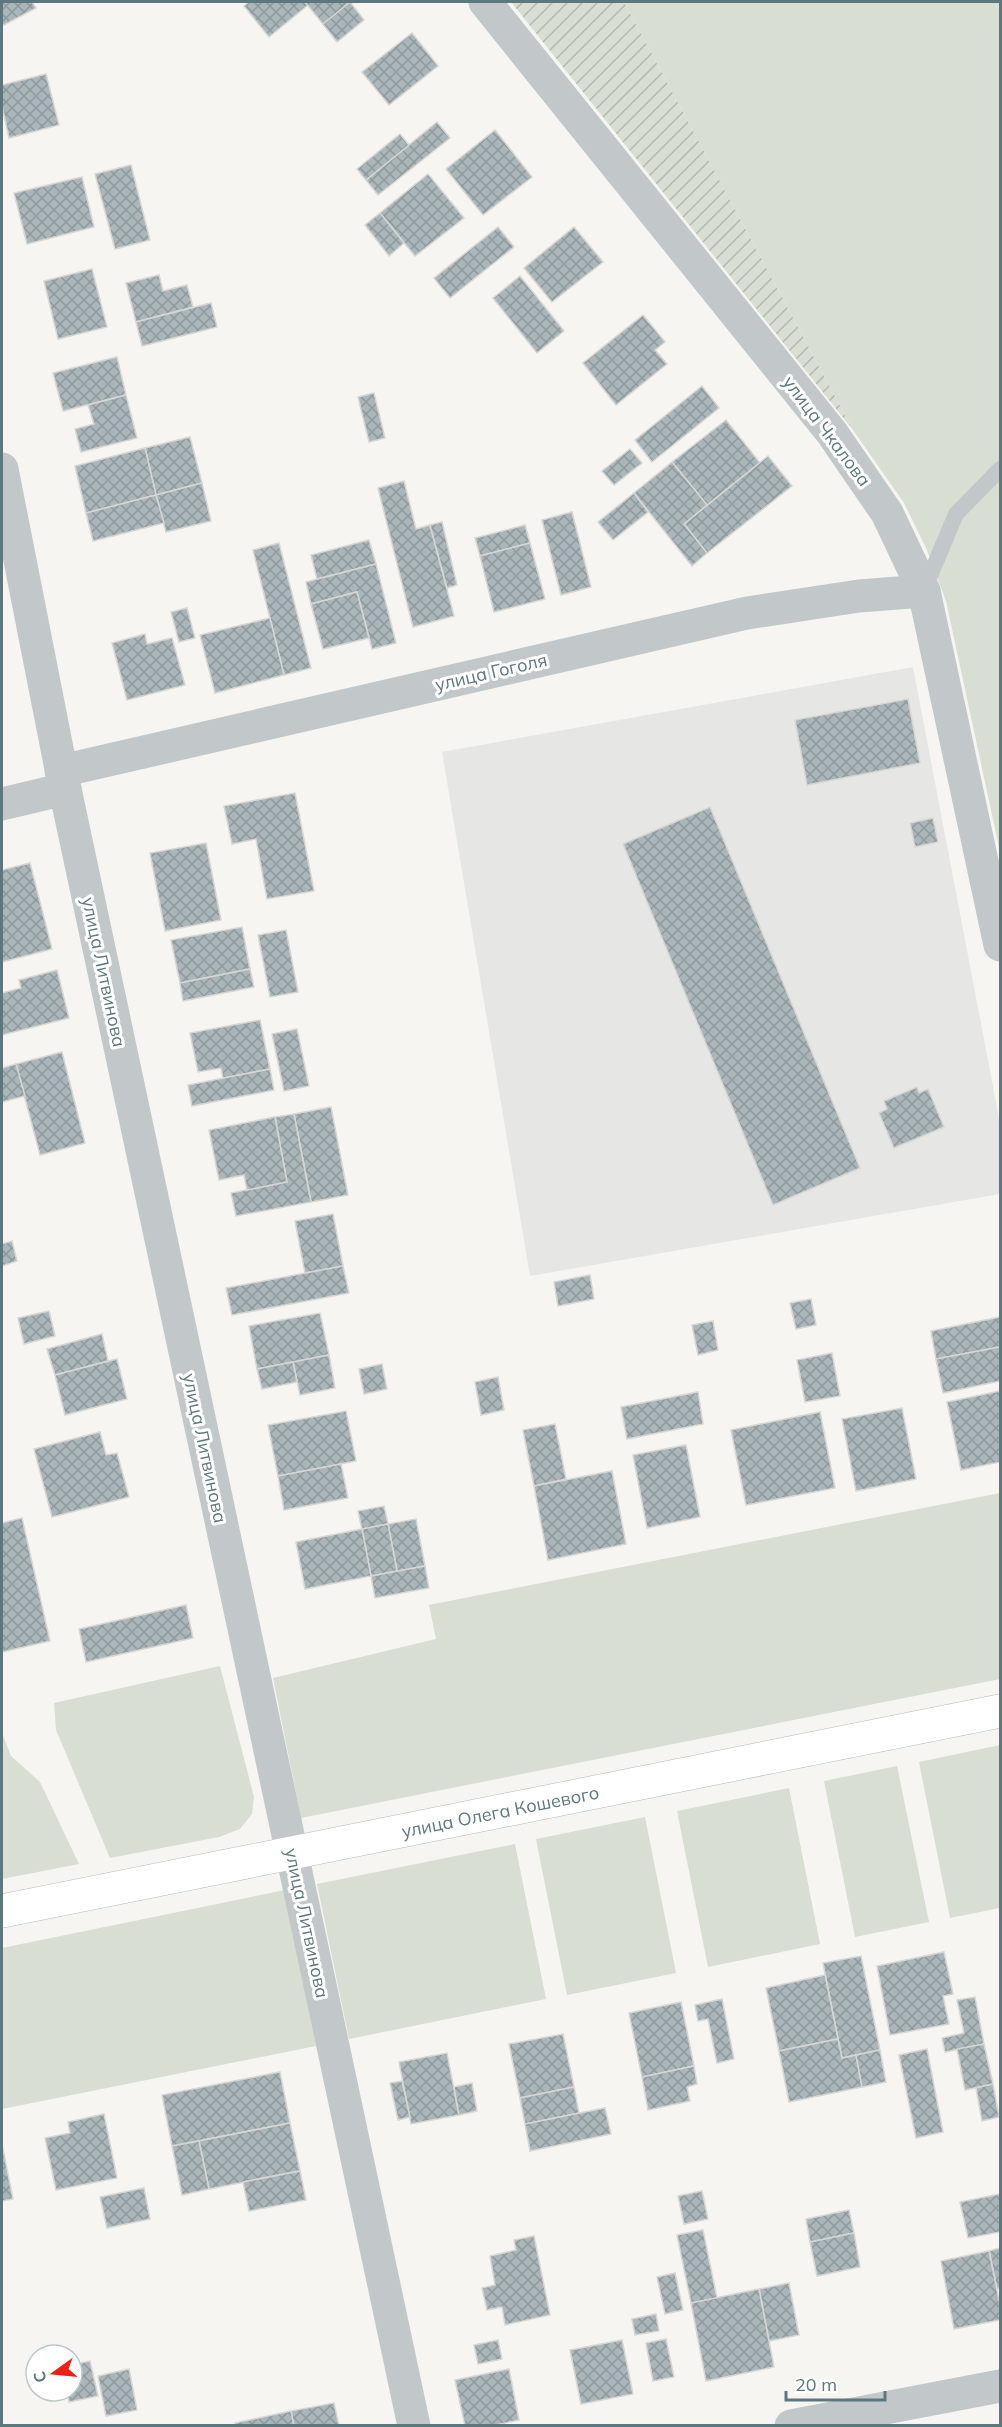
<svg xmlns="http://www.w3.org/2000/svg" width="1002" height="2427" font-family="Mulish,sans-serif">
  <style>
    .built { fill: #e6e7e5 }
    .green { fill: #d8ded2 }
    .garden { fill: url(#garden-furrows) }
    .building { fill: url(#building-cross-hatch); stroke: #d7d6d4; stroke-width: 1.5 }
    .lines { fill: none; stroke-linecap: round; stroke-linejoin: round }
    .secondary-casing { stroke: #b4bcbe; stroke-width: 34 }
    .service { stroke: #c2c8ca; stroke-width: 16 }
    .minor { stroke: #c2c8ca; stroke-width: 33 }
    .secondary { stroke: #fff; stroke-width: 33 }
    .labels { text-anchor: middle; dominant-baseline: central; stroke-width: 6; stroke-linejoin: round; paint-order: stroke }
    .street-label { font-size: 18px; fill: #5d777f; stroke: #fff }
  </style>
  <defs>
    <pattern id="garden-furrows" width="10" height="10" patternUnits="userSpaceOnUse" patternTransform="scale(1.5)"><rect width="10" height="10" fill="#d8ded2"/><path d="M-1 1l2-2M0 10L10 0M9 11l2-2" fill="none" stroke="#b2b9b0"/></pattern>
    <pattern id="building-cross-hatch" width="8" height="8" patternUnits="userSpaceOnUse" patternTransform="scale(1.5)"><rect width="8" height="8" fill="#aab6b9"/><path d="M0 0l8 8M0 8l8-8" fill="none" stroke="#8e999c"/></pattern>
  </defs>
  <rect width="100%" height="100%" fill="#f6f5f1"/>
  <polygon class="built" points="913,667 1000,1123 1000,1194 530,1276 442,752"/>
  <g class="green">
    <polygon points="624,2 1000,2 1000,852 946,601 926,548 904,503 853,430"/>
    <polygon points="1000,1493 1000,1679 301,1818 273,1678 436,1639 429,1605"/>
    <polygon points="220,1666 254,1797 252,1814 240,1829 219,1837 110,1858 56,1730 54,1703"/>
    <polygon points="2,1733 11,1756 40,1782 79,1864 2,1879"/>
    <polygon points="1000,1745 1000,1908 950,1918 919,1762"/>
    <polygon points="897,1766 929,1922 855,1937 824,1781"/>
    <polygon points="789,1788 820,1944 708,1967 677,1811"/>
    <polygon points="645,1817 676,1973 567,1995 536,1839"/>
    <polygon points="515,1844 546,1999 349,2039 317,1884"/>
    <polygon points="285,1890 316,2046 2,2109 2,1948"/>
  </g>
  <polygon class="garden" points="511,2 624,2 853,430"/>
  <g class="building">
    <polygon points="5,2 32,2 36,8 2,26 2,3"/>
    <polygon points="249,2 305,2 308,5 269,37 244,6"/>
    <polygon points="305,2 351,2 323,24"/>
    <polygon points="350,2 364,20 337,42 323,24"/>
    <polygon points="412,33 438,66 389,105 362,72"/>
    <polygon points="46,74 59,125 9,138 2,106 2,85"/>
    <polygon points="437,122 450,138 378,195 366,180"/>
    <polygon points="495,130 532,177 483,215 446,169"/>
    <polygon points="400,134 409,145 366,180 357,169"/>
    <polygon points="131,165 150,240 115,249 95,174"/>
    <polygon points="428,174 464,218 415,256 380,213"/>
    <polygon points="82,177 94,227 27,244 14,193"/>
    <polygon points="380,213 404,243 389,256 365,225"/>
    <polygon points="498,227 514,247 450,298 434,278"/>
    <polygon points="574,227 603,262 552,302 524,268"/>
    <polygon points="92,269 107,327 58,339 44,281"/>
    <polygon points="159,275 163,291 187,285 193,307 136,322 126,283"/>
    <polygon points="520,276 564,331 537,353 493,298"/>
    <polygon points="211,303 217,327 142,346 136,322"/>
    <polygon points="643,315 665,342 655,350 667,364 616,405 583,363"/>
    <polygon points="117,357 126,395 63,411 53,373"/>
    <polygon points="702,386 719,408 652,462 635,440"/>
    <polygon points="374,393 385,438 369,442 358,397"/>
    <polygon points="126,395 137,438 81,452 75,429 94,424 88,405"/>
    <polygon points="726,420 760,463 707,505 672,462"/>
    <polygon points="190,437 202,483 156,495 145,448"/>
    <polygon points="145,448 156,495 86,513 75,466"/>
    <polygon points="630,449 642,463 614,485 602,471"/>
    <polygon points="768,456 792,486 707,553 684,524"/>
    <polygon points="672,462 707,505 684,524 707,553 692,566 634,493"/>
    <polygon points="404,481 416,529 430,525 454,616 413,627 378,488"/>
    <polygon points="202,483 211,521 166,532 156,495"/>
    <polygon points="634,493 648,512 613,540 598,522"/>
    <polygon points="156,495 164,523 93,541 86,513"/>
    <polygon points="572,512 591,587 561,595 542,520"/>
    <polygon points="442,522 457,585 447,588 430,525"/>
    <polygon points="525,525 530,543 480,556 475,538"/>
    <polygon points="369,540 376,564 317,579 311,555"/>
    <polygon points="279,543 311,668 284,675 253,550"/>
    <polygon points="530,543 545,599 494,612 480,556"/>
    <polygon points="376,564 396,643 372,649 357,592 311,604 306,582"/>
    <polygon points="357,592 369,638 323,649 311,604"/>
    <polygon points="187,608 195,638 179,642 171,612"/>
    <polygon points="270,618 284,675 215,693 200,635"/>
    <polygon points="145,634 147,644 172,638 185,685 127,700 112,643"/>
    <polygon points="908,699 920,763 807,785 795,720"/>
    <polygon points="295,793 314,891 267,899 256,839 232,844 224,806"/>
    <polygon points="710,807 860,1168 773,1205 623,844"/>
    <polygon points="933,818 938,842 915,847 910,823"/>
    <polygon points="206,843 221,920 165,931 150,853"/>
    <polygon points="30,863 52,949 2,962 2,870"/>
    <polygon points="242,927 250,969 180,983 171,940"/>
    <polygon points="286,930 298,992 270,997 258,935"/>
    <polygon points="250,969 254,987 183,1001 180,983"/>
    <polygon points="57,970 69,1018 2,1035 2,993 21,988 19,980"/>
    <polygon points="260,1020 270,1069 223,1078 221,1068 198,1072 190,1033"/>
    <polygon points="297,1029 309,1086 284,1091 272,1034"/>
    <polygon points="62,1052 85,1143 40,1155 16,1064"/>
    <polygon points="16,1064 25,1096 2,1102 2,1068"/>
    <polygon points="270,1069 274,1090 192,1106 188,1085"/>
    <polygon points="917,1087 919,1093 928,1089 944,1127 894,1148 879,1113 887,1109 884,1101"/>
    <polygon points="331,1107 348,1195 311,1202 294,1114"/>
    <polygon points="294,1114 311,1202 236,1216 231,1193 287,1182 275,1117"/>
    <polygon points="275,1117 287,1182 247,1190 244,1175 219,1180 209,1130"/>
    <polygon points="333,1214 343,1266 305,1273 295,1221"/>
    <polygon points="12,1241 17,1261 2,1266 2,1244"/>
    <polygon points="343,1266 349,1293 232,1315 226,1288"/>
    <polygon points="590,1275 594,1299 558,1306 554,1282"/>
    <polygon points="811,1299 816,1325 796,1329 790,1303"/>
    <polygon points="49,1311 55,1336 24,1344 18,1318"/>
    <polygon points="320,1313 329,1355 257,1369 249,1326"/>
    <polygon points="1000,1317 1000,1347 936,1359 931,1331"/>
    <polygon points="713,1321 718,1350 698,1355 692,1325"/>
    <polygon points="102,1334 108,1361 55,1375 47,1349"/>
    <polygon points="1000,1347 1000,1381 943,1393 936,1359"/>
    <polygon points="832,1353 840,1396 805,1402 797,1360"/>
    <polygon points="329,1355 335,1388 300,1395 293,1362"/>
    <polygon points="117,1359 127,1399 65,1415 55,1375"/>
    <polygon points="293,1362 297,1382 262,1389 257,1369"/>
    <polygon points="382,1364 387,1389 364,1394 359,1369"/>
    <polygon points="498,1377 504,1410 481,1415 475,1382"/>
    <polygon points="1000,1391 1000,1462 961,1470 947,1402"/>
    <polygon points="698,1392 703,1424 627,1439 621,1407"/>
    <polygon points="902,1408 916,1479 856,1491 842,1419"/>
    <polygon points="346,1411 356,1461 278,1476 268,1425"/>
    <polygon points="820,1412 835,1488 746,1505 731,1430"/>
    <polygon points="555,1424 566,1479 534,1486 523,1430"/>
    <polygon points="100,1432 106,1455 117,1453 129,1497 52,1517 34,1449"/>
    <polygon points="686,1445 700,1517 647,1528 633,1455"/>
    <polygon points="341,1464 348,1498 284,1510 278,1476"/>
    <polygon points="612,1471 626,1544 548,1560 534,1486"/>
    <polygon points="384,1506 388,1524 362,1529 358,1511"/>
    <polygon points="22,1518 50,1641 2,1652 2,1523"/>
    <polygon points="416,1519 425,1566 397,1571 388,1524"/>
    <polygon points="388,1524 397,1571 371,1576 362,1529"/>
    <polygon points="362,1529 371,1576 305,1589 296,1542"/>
    <polygon points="425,1566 429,1588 375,1598 371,1576"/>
    <polygon points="186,1605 193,1638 86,1662 79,1629"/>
    <polygon points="944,1952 953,1994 943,1996 949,2024 890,2035 877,1966"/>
    <polygon points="861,1956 880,2050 842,2058 823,1963"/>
    <polygon points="825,1975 838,2039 779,2051 766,1988"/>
    <polygon points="975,1997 984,2044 945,2052 942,2038 964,2033 957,2000"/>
    <polygon points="722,1999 734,2059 717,2063 708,2019 698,2021 695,2005"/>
    <polygon points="681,2002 694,2066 642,2077 629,2013"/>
    <polygon points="563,2034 574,2087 520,2098 509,2044"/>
    <polygon points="838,2039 842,2058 856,2055 862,2087 789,2102 779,2051"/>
    <polygon points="984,2044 993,2084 965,2090 957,2049"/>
    <polygon points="927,2049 943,2132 916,2138 899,2055"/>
    <polygon points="880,2050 886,2082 862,2087 856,2055"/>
    <polygon points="447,2053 459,2115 411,2124 399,2062"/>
    <polygon points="694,2066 697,2084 687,2087 690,2101 648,2110 642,2077"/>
    <polygon points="280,2072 290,2123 172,2146 162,2095"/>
    <polygon points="402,2081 410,2117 398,2120 390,2083"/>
    <polygon points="472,2083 477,2111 459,2115 454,2087"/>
    <polygon points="993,2084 999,2117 982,2121 976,2088"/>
    <polygon points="574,2087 579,2113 525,2124 520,2098"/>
    <polygon points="605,2108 611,2134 530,2151 525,2124"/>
    <polygon points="104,2114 117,2178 56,2190 45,2138 70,2133 68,2122"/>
    <polygon points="290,2123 300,2171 209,2189 199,2141"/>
    <polygon points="199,2141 209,2189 182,2195 172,2146"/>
    <polygon points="2,2144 13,2199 2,2201"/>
    <polygon points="300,2171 306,2200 249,2211 243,2182"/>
    <polygon points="144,2188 150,2219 107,2228 100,2197"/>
    <polygon points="702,2191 708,2219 684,2224 678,2196"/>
    <polygon points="1000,2194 1000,2232 968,2238 960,2202"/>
    <polygon points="849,2210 854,2233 810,2242 806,2219"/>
    <polygon points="703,2230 717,2298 691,2303 677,2235"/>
    <polygon points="854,2233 860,2267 817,2276 810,2242"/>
    <polygon points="534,2236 550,2315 505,2325 502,2307 487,2310 482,2288 495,2285 490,2256 516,2250 514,2240"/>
    <polygon points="1000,2248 1000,2288 997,2289 989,2251"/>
    <polygon points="989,2251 1000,2305 1000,2320 954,2329 941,2261"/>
    <polygon points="675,2273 683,2310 665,2314 657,2277"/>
    <polygon points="789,2283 799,2335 769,2341 759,2289"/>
    <polygon points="759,2289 774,2367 706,2381 691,2303"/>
    <polygon points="656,2314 659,2331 635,2335 632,2319"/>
    <polygon points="666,2339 674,2377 653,2381 646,2343"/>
    <polygon points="498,2340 502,2359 478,2364 474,2345"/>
    <polygon points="622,2340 633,2394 581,2404 570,2350"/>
    <polygon points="90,2361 98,2396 69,2402 67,2391 72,2391 72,2365"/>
    <polygon points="129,2369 137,2410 106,2416 98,2376"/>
    <polygon points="509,2369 519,2420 491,2426 465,2426 455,2380"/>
    <polygon points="334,2403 339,2426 294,2426 291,2411"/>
    <polygon points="291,2411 294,2426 236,2426 235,2423"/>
  </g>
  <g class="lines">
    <g class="secondary-casing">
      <g id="secondary">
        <path id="s1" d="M 2,1911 L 1000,1711"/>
      </g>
    </g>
    <polyline class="service" points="924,590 956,514 1000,469"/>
    <g class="minor">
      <polyline points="485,2 832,433 887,513 924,591 1000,945"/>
      <polyline points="2,469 65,789 414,2426"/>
      <polyline points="61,771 747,613 859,596 924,591"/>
      <polyline points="2,804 65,789"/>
      <polyline points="791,2426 1000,2386"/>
    </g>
    <use href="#secondary" class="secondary"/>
  </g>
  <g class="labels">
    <g class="street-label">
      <text transform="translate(827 431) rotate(53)">улица Чкалова</text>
      <text transform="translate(491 672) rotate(-13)">улица Гоголя</text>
      <text transform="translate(104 972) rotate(78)">улица Литвинова</text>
      <text transform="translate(205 1448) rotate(78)">улица Литвинова</text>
      <text stroke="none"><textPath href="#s1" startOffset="508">улица Олега Кошевого</textPath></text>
      <text transform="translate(307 1923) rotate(78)">улица Литвинова</text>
    </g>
  </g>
  <rect width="1002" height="2427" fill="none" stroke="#5d777f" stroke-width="6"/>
  <g transform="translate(54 2373) rotate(255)"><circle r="28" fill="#ffffff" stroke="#bec9cc" stroke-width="1.5"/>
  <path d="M0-4.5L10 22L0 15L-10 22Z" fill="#f41d13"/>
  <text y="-9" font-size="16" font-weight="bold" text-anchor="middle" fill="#5d777f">С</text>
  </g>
  <path d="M786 2391v9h99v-9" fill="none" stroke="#5d777f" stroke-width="3"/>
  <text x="795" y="2391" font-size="18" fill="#5d777f" stroke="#ffffff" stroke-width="4.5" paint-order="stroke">20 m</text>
</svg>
